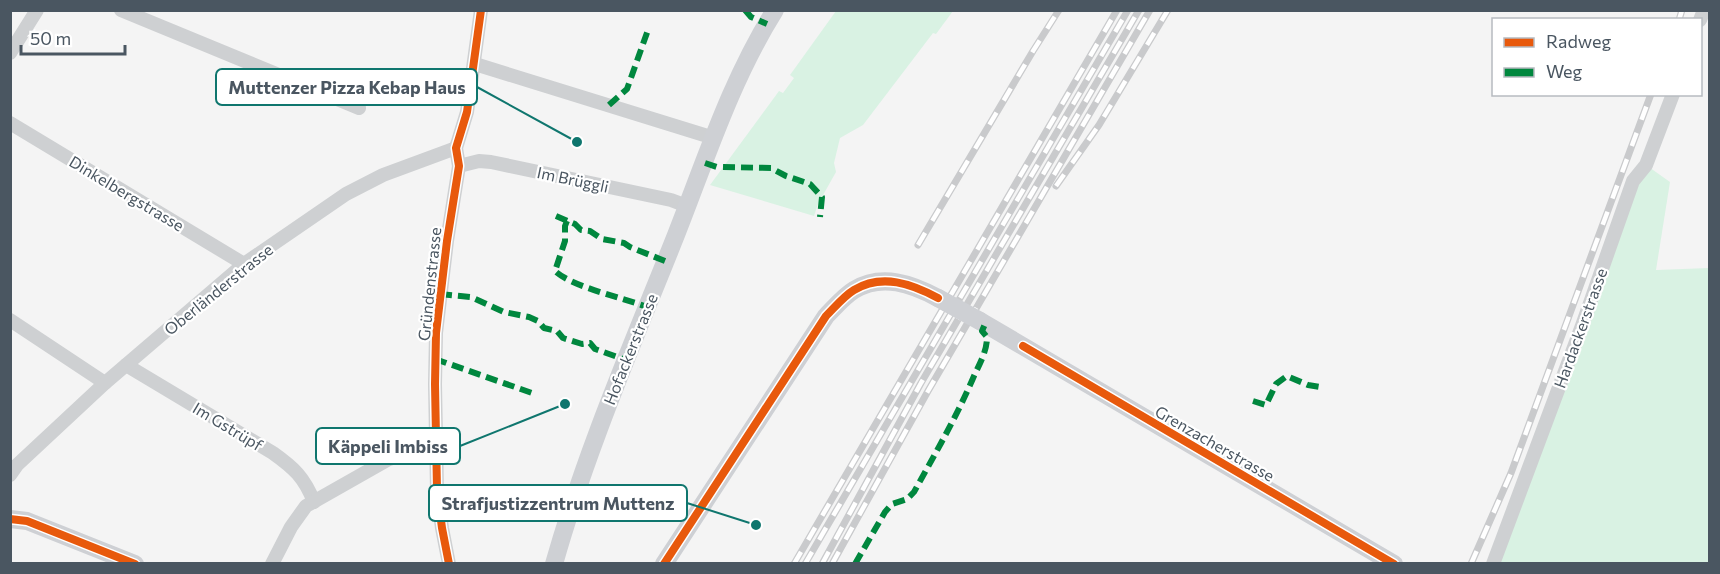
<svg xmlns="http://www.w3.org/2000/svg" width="1720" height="574" font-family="Commissioner,sans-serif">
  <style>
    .green { fill: #d9f2e3 }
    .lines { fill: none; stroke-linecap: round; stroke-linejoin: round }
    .street { stroke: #ced0d2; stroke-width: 14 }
    .secondary { stroke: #ced0d4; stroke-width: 18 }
    .rail-casing { stroke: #c9cacc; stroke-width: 7 }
    .rail { stroke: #fff; stroke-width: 4.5; stroke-dasharray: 14; stroke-linecap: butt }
    .secondary-bridge { stroke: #ced0d4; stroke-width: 18 }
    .quiet { stroke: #00873e; stroke-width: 6; stroke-dasharray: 12 6; stroke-linecap: butt }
    .cycleway-casing { stroke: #fff; stroke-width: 11 }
    .cycleway { stroke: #e8590c; stroke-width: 8 }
    .labels { text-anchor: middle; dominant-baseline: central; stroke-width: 4.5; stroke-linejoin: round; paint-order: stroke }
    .street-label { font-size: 16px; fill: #4a5661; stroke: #fff }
    .leader { fill: none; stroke: #0f766e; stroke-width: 2 }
    .callout-dot { fill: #0f766e; stroke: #fff; stroke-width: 2 }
    .callout { fill: #fff; stroke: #0f766e; stroke-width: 2 }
    .callout-label { font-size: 18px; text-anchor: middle; font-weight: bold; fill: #4a5661 }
  </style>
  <rect width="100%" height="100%" fill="#f4f4f4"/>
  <g class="green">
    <polygon points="836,11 953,11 936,34 933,33 863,125 840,138 834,163 836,172 818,204 814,216 710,185 779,91 783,93 794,78 790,75"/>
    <polygon points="1646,165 1670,182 1656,270 1709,268 1709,563 1493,564 1583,323"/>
  </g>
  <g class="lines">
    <g class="street">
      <polyline points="121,10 359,108"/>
      <polyline points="1700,20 1704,10"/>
      <polyline points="10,53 37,10"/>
      <polyline points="475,64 714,138"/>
      <polyline points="10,123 244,264"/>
      <polyline points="459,166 479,161 491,162 671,200 687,206"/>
      <polyline points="10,320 105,383"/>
      <path d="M 126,365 L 273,453 C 294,468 304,477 314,502"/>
      <polyline points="10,475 17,465 105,383 244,264 346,194 383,175 456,148"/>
      <polyline points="272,564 291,527 306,506 389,459 414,451 435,448"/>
      <polyline points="449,564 442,528 437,490 435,384 436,333 447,241 459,166 456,148 467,112 481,10"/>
      <polyline points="1493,564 1583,323 1633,181 1646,165 1673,94"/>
    </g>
    <g class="secondary">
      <polyline points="980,321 1394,564"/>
      <polyline points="10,519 27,521 135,564"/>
      <path d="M 554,564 C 586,451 633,343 676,235 C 706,159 731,80 775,10"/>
      <path d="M 664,564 L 826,316 C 835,307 844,296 854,290 C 882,273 912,284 938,298"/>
    </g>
    <g class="rail-casing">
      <g id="rail">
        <polyline points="1679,20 1682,10"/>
        <polyline points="1056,186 1099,125 1168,10"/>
        <polyline points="918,245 1033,51 1059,10"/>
        <polyline points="794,564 1117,10"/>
        <polyline points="805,564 1128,10"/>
        <polyline points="822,564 921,383 1139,10"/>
        <polyline points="832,564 928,391 1150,10"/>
        <polyline points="1471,564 1511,473 1651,94"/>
      </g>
    </g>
    <use href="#rail" class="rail"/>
    <polyline class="secondary-bridge" points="938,298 980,321"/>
    <g class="quiet">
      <polyline points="745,10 751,17 767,24"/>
      <polyline points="609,105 627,89 648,30"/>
      <polyline points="705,163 717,167"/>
      <polyline points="723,167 771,168 786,176 810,184 822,197 820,217"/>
      <polyline points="556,216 575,224 581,230 590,231 602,239 624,243 630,247 665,261"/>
      <path d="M 567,221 L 565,226 L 565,241 L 555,271 C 572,287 624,298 647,307"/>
      <polyline points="440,294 471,297 504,312 529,317 538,321 544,328 557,331 563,338 582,344 590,343 595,349 626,360"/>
      <polyline points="435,359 532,393"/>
      <polyline points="1253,401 1266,405 1276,384 1287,376 1308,385 1320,387"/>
      <path d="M 855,564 L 885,512 L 892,504 L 907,499 L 914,492 C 935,454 957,416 974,376 C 980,363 987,351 987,337 L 982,331 L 985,324"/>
    </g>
    <g class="cycleway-casing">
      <g id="cycleway">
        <polyline points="1023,346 1394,564"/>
        <polyline points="10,519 27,521 135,564"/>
        <polyline points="449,564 442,528 437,490 435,384 436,333 447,241 459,166 456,148 467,112 481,10"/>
        <path d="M 664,564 L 826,316 C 835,307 844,296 854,290 C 882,273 912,284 938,298"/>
      </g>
    </g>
    <use href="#cycleway" class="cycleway"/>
  </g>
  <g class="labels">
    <g class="street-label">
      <text transform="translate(573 179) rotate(12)">Im Brüggli</text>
      <text transform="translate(127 193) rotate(31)">Dinkelbergstrasse</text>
      <text transform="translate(429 284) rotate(-84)">Gründenstrasse</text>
      <text transform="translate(218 289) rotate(-39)">Oberländerstrasse</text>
      <text transform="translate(1580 328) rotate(-70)">Hardackerstrasse</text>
      <text transform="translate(630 349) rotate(-68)">Hofackerstrasse</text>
      <text transform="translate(228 426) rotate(31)">Im Gstrüpf</text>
      <text transform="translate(1215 443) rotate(30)">Grenzacherstrasse</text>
    </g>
  </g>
  <path class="leader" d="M577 142L477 87M565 404L460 446M756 525L687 503"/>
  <g class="callout-dot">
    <circle cx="577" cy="142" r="6"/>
    <circle cx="565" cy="404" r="6"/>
    <circle cx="756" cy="525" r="6"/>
  </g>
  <g class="callout">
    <rect x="216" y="69" width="261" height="36" rx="6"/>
    <rect x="316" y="428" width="144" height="36" rx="6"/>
    <rect x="429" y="485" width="258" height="36" rx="6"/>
  </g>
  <g class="callout-label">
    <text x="347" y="94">Muttenzer Pizza Kebap Haus</text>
    <text x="388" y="453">Käppeli Imbiss</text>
    <text x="558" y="510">Strafjustizzentrum Muttenz</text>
  </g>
  <rect width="1720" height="574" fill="none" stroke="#4a5661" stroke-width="24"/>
  <rect x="1492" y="18" width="210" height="78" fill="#ffffff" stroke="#b7bbc0" stroke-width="1.5"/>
  <rect x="1504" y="38" width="30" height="9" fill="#e8590c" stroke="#b7bbc0" stroke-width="1.5"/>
  <text x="1546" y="48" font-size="18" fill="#4a5661">Radweg</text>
  <rect x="1504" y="68" width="30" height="9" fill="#00873e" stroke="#b7bbc0" stroke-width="1.5"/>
  <text x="1546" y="78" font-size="18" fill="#4a5661">Weg</text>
  <path d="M21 45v9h104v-9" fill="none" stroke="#4a5661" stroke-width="3"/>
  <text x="30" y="45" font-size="18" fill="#4a5661" stroke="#ffffff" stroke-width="4.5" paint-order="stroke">50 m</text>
</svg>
